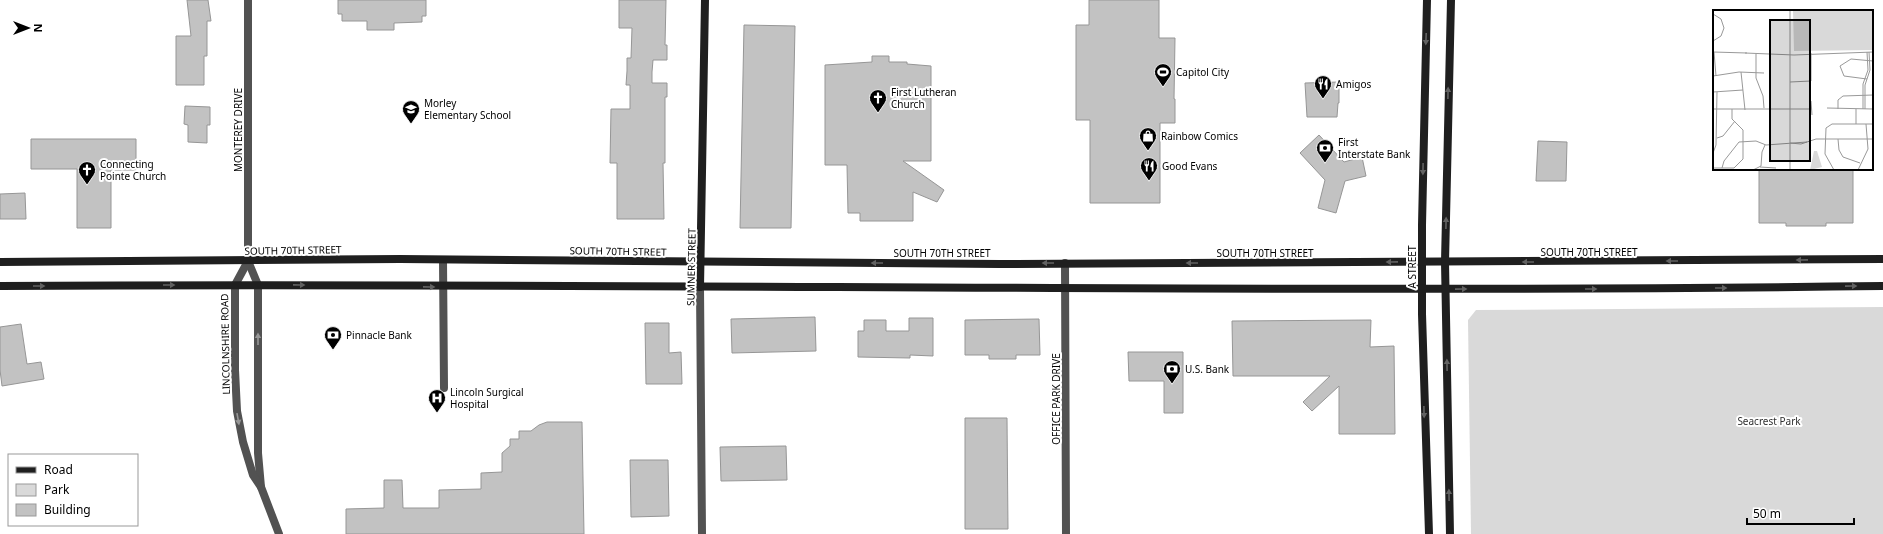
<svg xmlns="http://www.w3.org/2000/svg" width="1883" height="534" font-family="'Noto Sans',sans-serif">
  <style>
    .green { fill: #d9d9d9 }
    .building { fill: #c2c2c2; stroke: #969696 }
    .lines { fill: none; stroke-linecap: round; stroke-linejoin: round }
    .street { stroke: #525252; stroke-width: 8 }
    .secondary { stroke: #1f1f1f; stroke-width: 8 }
    .oneway { fill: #626262 }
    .oneway2 { fill: #979797 }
    .labels { text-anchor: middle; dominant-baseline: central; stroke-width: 4; stroke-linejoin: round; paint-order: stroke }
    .poi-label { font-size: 10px; fill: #000; stroke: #fff; text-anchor: start }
    .street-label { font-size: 10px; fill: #000; stroke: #fff }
    .park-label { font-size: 10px; fill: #303030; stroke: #fff }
    .inset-road { fill: none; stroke: #999; stroke-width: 1 }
    .view { fill: #000; fill-opacity: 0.15; stroke: #000; stroke-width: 2 }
    .inset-edge { fill: none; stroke: #000; stroke-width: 2 }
  </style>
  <rect width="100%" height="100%" fill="#fff"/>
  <polygon class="green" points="1883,307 1883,534 1471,534 1468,320 1476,310"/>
  <g class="building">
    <polygon points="187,0 208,0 211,21 207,21 207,56 204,56 204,85 176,85 176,36 191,36"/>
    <polygon points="338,0 426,0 426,16 422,16 422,22 394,23 394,30 367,30 367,21 342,21 342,14 338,14"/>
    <polygon points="619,0 666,0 665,45 667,45 667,60 653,60 652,72 652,83 667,83 667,97 665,97 665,163 663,163 664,219 617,219 617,163 610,163 611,109 630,109 630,85 626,85 627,71 627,58 631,58 632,28 619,28"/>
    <polygon points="1089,0 1159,0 1159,38 1175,38 1174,99 1175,99 1175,123 1160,123 1160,203 1090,203 1090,120 1076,120 1076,25 1089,25"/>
    <polygon points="744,25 795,26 791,228 740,228"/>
    <polygon points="872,56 889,56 889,62 907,62 907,64 931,66 931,161 903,161 944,190 937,202 913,192 913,221 860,221 860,213 848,213 847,165 825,165 825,65 872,62"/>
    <polygon points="1339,82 1339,103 1338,103 1337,117 1307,117 1305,83"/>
    <polygon points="185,106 210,107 210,125 207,125 207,143 188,142 188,125 184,124"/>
    <polygon points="1319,135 1344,162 1362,157 1366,176 1345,181 1336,213 1318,208 1325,180 1300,153"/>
    <polygon points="31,139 136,139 136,170 111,170 111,228 77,228 77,169 31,169"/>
    <polygon points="1538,141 1567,142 1566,181 1536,181"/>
    <polygon points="1759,169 1853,169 1853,223 1826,223 1826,226 1786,226 1786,223 1759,223"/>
    <polygon points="25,193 26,219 0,219 0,194"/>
    <polygon points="815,317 816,351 732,353 731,319"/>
    <polygon points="909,318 933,318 933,356 910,355 910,358 858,357 858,331 864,331 864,320 886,320 886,331 909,331"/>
    <polygon points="1039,319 1040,355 1016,355 1016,359 989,359 989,355 965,355 965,320"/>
    <polygon points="1371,320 1370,347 1394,346 1395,434 1339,434 1339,386 1312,411 1303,402 1330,376 1233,376 1232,321"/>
    <polygon points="645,323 669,323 669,353 681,352 682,384 646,384"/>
    <polygon points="21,324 27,364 41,362 44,379 2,386 0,370 0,327"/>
    <polygon points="1128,352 1183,352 1183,413 1164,413 1164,381 1129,381"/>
    <polygon points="965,418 1007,418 1008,529 965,529"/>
    <polygon points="547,422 582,422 584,534 346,534 346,509 384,508 384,480 402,480 403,508 439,508 439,490 481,489 481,473 502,472 502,453 510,446 510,439 519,439 519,431 531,431 539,425"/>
    <polygon points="786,446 787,480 721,481 720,447"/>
    <polygon points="630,460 668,460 669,516 631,517"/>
  </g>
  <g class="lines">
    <g class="street">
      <polyline points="248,0 248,261 258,285 258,453 261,487"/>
      <polyline points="443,260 444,388"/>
      <polyline points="248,261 235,285 235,370 237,411 243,442 253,475 261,487 279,534"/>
      <polyline points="1065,263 1066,534"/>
      <polyline points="700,287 702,534"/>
    </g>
    <g class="secondary">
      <polyline points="1427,0 1422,225 1422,314 1429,534"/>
      <polyline points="0,262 400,259 999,264 1883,259"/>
      <path d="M 0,286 C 628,282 1255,294 1883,286"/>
      <polyline points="700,287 705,0"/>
      <polyline points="1450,534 1445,262 1451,0"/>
    </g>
  </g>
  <defs><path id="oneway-solid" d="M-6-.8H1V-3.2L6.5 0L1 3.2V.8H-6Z"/></defs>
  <g class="oneway">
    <use href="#oneway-solid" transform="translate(1426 39) rotate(92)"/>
    <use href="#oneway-solid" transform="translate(1448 93) rotate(-89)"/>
    <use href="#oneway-solid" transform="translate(1423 169) rotate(91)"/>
    <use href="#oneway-solid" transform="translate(1446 223) rotate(-89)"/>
    <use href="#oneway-solid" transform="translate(1802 260) rotate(179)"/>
    <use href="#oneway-solid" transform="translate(1672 261) rotate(180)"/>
    <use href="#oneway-solid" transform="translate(1392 262) rotate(179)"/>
    <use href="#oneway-solid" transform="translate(1528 262) rotate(180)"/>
    <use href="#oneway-solid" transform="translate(877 263) rotate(-180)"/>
    <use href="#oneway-solid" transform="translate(1048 263) rotate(180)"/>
    <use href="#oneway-solid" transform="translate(1192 263) rotate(180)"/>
    <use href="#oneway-solid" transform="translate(169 285)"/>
    <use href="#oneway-solid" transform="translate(299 285) rotate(1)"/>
    <use href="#oneway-solid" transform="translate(39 286)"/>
    <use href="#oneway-solid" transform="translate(1851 286) rotate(-1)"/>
    <use href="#oneway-solid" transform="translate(429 287) rotate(1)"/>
    <use href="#oneway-solid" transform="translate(1721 288)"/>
    <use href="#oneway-solid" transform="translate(1461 289) rotate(-1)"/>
    <use href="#oneway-solid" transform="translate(1591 289)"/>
    <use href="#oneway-solid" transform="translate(1447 365) rotate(-91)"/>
    <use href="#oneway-solid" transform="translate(1424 412) rotate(89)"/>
    <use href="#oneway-solid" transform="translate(1449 495) rotate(-91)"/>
  </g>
  <g class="oneway2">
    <use href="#oneway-solid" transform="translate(258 339) rotate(-90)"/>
    <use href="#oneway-solid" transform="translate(238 419) rotate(80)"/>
  </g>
  <defs>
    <g id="stadium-pin" transform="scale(0.9)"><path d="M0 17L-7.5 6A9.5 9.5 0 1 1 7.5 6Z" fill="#000" stroke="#fff"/><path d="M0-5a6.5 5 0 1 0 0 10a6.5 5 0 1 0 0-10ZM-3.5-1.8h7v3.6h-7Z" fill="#fff"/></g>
    <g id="restaurant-pin" transform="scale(0.9)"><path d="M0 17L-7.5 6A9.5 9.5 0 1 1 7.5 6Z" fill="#000" stroke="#fff"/><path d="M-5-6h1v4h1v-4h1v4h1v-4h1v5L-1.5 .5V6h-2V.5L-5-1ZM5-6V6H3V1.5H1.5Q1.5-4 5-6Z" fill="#fff"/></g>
    <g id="church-pin" transform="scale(0.9)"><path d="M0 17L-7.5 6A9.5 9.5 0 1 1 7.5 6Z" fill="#000" stroke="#fff"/><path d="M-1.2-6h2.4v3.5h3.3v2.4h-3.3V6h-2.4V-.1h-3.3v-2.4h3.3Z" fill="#fff"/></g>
    <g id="school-pin" transform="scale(0.9)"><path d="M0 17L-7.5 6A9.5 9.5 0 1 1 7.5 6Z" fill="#000" stroke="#fff"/><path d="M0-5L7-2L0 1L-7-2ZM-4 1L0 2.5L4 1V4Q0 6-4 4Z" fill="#fff"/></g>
    <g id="shop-pin" transform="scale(0.9)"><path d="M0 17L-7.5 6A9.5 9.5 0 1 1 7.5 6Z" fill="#000" stroke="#fff"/><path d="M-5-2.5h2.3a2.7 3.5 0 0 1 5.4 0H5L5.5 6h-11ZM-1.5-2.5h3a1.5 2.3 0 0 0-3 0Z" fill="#fff"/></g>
    <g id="bank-pin" transform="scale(0.9)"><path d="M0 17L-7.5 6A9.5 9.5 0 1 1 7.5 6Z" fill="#000" stroke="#fff"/><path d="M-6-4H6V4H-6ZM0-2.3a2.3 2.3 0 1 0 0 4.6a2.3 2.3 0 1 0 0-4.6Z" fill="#fff"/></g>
    <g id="hospital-pin" transform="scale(0.9)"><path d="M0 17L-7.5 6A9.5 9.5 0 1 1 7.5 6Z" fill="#000" stroke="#fff"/><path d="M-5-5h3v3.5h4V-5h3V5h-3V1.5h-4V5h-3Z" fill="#fff"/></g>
  </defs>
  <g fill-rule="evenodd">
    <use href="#stadium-pin" x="1163" y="72"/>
    <use href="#restaurant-pin" x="1323" y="84"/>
    <use href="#church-pin" x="878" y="98"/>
    <use href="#school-pin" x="411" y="109"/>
    <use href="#shop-pin" x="1148" y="136"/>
    <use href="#bank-pin" x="1325" y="148"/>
    <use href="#restaurant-pin" x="1149" y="166"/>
    <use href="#church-pin" x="87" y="170"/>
    <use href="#bank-pin" x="333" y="335"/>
    <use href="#bank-pin" x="1172" y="369"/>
    <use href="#hospital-pin" x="437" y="398"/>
  </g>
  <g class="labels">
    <g class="poi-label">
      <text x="1176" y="72">Capitol City</text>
      <text x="1336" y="84">Amigos</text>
      <text x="891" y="92">First Lutheran<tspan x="891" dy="12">Church</tspan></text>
      <text x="424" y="103">Morley<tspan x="424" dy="12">Elementary School</tspan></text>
      <text x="1161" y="136">Rainbow Comics</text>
      <text x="1338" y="142">First<tspan x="1338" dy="12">Interstate Bank</tspan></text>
      <text x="100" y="164">Connecting<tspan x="100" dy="12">Pointe Church</tspan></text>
      <text x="1162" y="166">Good Evans</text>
      <text x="346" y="335">Pinnacle Bank</text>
      <text x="1185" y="369">U.S. Bank</text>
      <text x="450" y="392">Lincoln Surgical<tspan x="450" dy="12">Hospital</tspan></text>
    </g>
    <g class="street-label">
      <text transform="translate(238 130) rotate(-90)">MONTEREY DRIVE</text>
      <text transform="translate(293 250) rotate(-1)">SOUTH 70TH STREET</text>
      <text transform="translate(618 251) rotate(1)">SOUTH 70TH STREET</text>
      <text x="1589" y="252">SOUTH 70TH STREET</text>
      <text x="942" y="253">SOUTH 70TH STREET</text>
      <text x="1265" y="253">SOUTH 70TH STREET</text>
      <text transform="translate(691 267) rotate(-89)">SUMNER STREET</text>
      <text transform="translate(1412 267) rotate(-90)">A STREET</text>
      <text transform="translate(225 344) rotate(-91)">LINCOLNSHIRE ROAD</text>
      <text transform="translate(1056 399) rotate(-90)">OFFICE PARK DRIVE</text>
    </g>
    <g class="park-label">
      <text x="1769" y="421">Seacrest Park</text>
    </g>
  </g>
  <g transform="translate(1713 10)">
    <rect width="160" height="160" fill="#fff"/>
    <path d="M 80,0 L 160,0 L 160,40 L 81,41 ZM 101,141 L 104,141 L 109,157 L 97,160 Z" fill="#d9d9d9"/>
    <path class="inset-road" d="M 77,0 L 77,160M 0,4 L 8,9 L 11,18 L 8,26 L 0,31M 0,42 L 34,43M 1,42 L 3,66M 32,43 L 81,45 L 160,42M 43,44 L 43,68 L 50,86 L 51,98M 28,62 L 32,100M 0,66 L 26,62 L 51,63M 154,69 L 131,66 L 127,56 L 138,49 L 160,51M 77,72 L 98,71 L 98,43M 0,82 L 30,80M 98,91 L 99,105M 114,98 L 160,99M 0,99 L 99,99M 125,99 L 125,90 L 130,86 L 160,85M 143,99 L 143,114M 150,99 L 150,74 L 155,60 L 154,42M 152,99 L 152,75 L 157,60 L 156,42M 4,128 L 10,126 L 22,111M 125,129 L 126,140 L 130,147 L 147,153M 77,133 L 88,134 L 103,129 L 160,129M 0,143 L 3,135 L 4,82M 47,157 L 63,158M 0,158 L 21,158 L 30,149 L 30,120 L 19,109 L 19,99M 9,158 L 11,151 L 26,132 L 43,131 L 53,135 L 94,132M 40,160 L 48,156 L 49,142 L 52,135M 121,160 L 112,144 L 113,118 L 119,114 L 160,114M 145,160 L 155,139 L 153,114"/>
    <path class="view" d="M 57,10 L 97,10 L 97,151 L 57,151 Z"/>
    <rect width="160" height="160" class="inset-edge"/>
  </g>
  <rect x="8" y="454" width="130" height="72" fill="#ffffff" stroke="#999999"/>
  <rect x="16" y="467" width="20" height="6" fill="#1f1f1f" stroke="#999999"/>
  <text x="44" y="474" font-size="12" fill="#000000">Road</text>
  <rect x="16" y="484" width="20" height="12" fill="#d9d9d9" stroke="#999999"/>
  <text x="44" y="494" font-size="12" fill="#000000">Park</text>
  <rect x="16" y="504" width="20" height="12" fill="#c2c2c2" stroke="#999999"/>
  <text x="44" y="514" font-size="12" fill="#000000">Building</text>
  <g transform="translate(28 28) rotate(90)" stroke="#ffffff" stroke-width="3" paint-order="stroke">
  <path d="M0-3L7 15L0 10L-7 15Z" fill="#000000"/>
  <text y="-6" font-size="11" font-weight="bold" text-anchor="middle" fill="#000000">N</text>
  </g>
  <path d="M1747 518v6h107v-6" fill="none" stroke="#000000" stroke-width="2"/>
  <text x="1753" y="518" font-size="12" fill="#000000" stroke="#ffffff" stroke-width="3" paint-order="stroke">50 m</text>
</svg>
